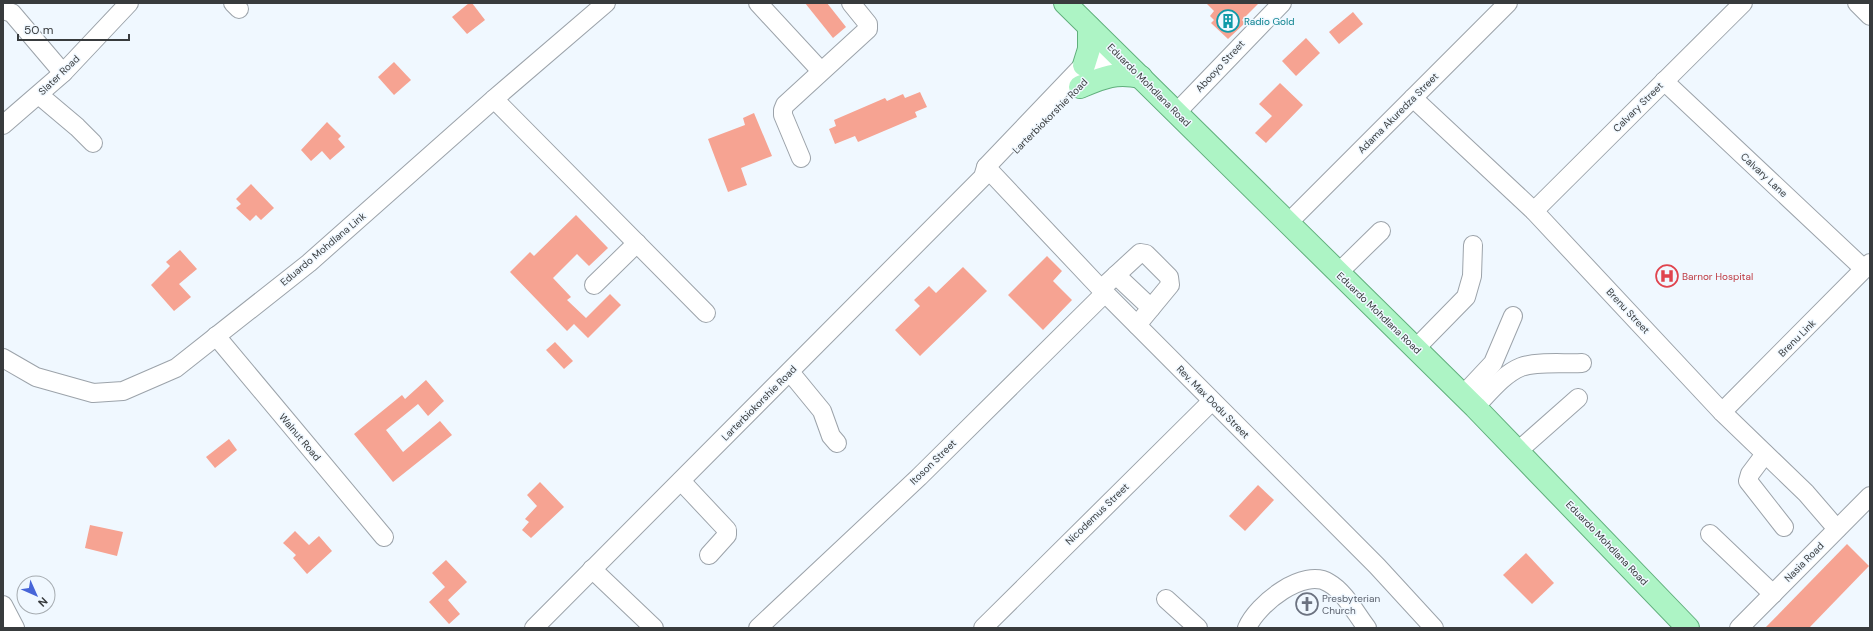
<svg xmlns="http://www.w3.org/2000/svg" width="1873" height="631" font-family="'DM Sans',sans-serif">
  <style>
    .building { fill: #f6a392 }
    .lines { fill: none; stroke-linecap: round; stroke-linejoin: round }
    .minor-casing { stroke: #9ca3aa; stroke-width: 20 }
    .major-casing { stroke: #60af7c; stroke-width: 24 }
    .minor { stroke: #fff; stroke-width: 18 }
    .major { stroke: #adf4c5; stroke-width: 22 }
    .labels { text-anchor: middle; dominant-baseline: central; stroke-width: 3; stroke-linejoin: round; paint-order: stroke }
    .culture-label { font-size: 10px; fill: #0d838f; stroke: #f0f8ff; text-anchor: start }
    .street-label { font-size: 10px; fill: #383b3d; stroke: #f0f8ff }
    .health-label { font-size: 10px; fill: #be3a42; stroke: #f0f8ff; text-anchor: start }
    .worship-label { font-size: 10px; fill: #5b616d; stroke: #f0f8ff; text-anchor: start }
  </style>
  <rect width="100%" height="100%" fill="#f0f8ff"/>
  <g class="building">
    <polygon points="469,3 472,3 485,20 467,34 452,17"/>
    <polygon points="805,3 827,3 846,27 833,38"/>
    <polygon points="1206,3 1259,3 1242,20 1245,23 1228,39 1211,23 1214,20 1210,16 1214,11"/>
    <polygon points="1353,12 1363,24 1339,44 1329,32"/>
    <polygon points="1306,38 1320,53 1296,76 1282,61"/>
    <polygon points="394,62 411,80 394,95 378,77"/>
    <polygon points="1280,83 1303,105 1266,143 1255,133 1272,116 1259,104"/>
    <polygon points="920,92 927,107 915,112 917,117 858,142 855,136 835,144 829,129 836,126 834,120 885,98 887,101 903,94 905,98"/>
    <polygon points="754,113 772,156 741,168 747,185 728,192 708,139 745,125 743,118"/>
    <polygon points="327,122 341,136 338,139 345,147 330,160 322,151 311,161 301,150"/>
    <polygon points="251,184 274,208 261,220 256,215 250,221 236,208 241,204 236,199"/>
    <polygon points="576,215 608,248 589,266 577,254 553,278 571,297 567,300 586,318 610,294 621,305 588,338 574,324 567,331 510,272 530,252 534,256"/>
    <polygon points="180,250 197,269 179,284 191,297 174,311 151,285 170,266 166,262"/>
    <polygon points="1047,256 1062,271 1053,281 1072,300 1043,330 1008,295"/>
    <polygon points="963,267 987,291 920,356 895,330 920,306 914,300 929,286 936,293"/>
    <polygon points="555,342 573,361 564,369 546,350"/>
    <polygon points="426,380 444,401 428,416 418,404 386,430 403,452 440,421 452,435 393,482 354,434 402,395 405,399"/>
    <polygon points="229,439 237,450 215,468 206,457"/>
    <polygon points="540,482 564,507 531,538 522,530 529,522 525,519 537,506 527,495"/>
    <polygon points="1258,485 1274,500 1245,531 1229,516"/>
    <polygon points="90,525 123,532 117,556 85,548"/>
    <polygon points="295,531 309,545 319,536 332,551 307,574 293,558 296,555 283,543"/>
    <polygon points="1847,544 1869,566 1809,628 1765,628"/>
    <polygon points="1526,553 1554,583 1532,604 1503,575"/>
    <polygon points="446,560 467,582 448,600 460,614 449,624 429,602 445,587 432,573"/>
  </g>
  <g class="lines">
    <g class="minor-casing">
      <g id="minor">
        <polyline points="233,3 239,9"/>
        <polyline points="758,3 821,71"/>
        <polyline points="1857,3 1870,16"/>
        <polyline points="3,10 12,13 63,73"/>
        <polyline points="1664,81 1864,269"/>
        <polyline points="1082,84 1116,52"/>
        <polyline points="39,95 77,127 93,143"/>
        <polyline points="1413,98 1534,211 1722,412 1806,493 1837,529"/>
        <polyline points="494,99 706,313"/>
        <polyline points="1176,113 1282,3"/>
        <polyline points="3,125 63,73 129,3"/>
        <polyline points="801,158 783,115 783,110 785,105 868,29 868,24 851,3"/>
        <polyline points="986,167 1101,289 1377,566 1434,628"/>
        <polyline points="1534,211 1743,3"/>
        <polyline points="1287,224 1508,3"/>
        <polyline points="1338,273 1381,231"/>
        <polyline points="1116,275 1151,308"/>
        <polyline points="594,285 637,243"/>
        <polyline points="1101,289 1140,253 1146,254 1169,277 1170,285 1137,325"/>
        <polyline points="216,336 384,537"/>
        <polyline points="1415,349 1466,297 1472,276 1473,245"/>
        <polyline points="3,358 36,377 93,393 123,391 176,368 309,263 494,99 606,3"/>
        <polyline points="790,372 822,411 831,436 837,443"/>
        <polyline points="1463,395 1493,363 1513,316"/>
        <path d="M 1475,407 C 1488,394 1503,374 1521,367 C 1537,361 1565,364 1582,363"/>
        <polyline points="1722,412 1870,263"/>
        <polyline points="1518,451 1578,398"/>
        <polyline points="1765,454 1750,474 1748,481 1784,527"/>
        <polyline points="681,481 727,530 727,535 709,555"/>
        <polyline points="1710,534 1773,594"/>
        <polyline points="592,569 654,628"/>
        <polyline points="1166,599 1198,628"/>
        <polyline points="3,605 15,628"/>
        <polyline points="534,628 983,177 986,167 1093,55"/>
        <polyline points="758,628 919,477 1105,293"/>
        <polyline points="983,628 1212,401"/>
        <path d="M 1247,628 C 1257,604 1304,567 1329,583 C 1345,592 1356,614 1367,628"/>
        <polyline points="1739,628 1870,496"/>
      </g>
    </g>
    <g class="major-casing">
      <g id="major">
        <polyline points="1065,3 1475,407 1688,628"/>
        <polyline points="1084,65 1089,49 1089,27"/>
        <path d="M 1080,87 C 1104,77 1115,72 1141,77"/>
      </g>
    </g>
    <use href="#minor" class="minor"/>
    <use href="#major" class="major"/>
  </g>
  <defs>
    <g id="building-ring" transform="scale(1.15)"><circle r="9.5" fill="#f0f8ff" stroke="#0f9aa8" stroke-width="1.5"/><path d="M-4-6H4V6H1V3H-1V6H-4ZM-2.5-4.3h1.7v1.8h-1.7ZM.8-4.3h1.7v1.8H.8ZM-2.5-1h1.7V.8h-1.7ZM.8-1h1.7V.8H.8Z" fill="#0f9aa8"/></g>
    <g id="hospital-ring" transform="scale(1.15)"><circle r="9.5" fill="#f0f8ff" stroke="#e0444e" stroke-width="1.5"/><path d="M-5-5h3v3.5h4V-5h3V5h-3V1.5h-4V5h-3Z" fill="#e0444e"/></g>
    <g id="church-ring" transform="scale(1.15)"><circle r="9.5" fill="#f0f8ff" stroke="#6b7280" stroke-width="1.5"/><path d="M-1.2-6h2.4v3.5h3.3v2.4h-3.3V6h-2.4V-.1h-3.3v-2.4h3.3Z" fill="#6b7280"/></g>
  </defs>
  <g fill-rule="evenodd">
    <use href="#building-ring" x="1228" y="21"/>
    <use href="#hospital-ring" x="1667" y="276"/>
    <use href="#church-ring" x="1307" y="604"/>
  </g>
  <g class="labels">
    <g class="culture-label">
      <text x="1244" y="21">Radio Gold</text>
    </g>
    <g class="street-label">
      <text transform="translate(1220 66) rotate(-47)">Abooyo Street</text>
      <text transform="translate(59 75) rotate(-44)">Slater Road</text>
      <text transform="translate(1149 85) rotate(45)">Eduardo Mohdlana Road</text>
      <text transform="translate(1638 107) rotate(-45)">Calvary Street</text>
      <text transform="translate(1398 113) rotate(-45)">Adama Akuredza Street</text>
      <text transform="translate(1050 116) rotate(-45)">Larterbiokorshie Road</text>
      <text transform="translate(1764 175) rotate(43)">Calvary Lane</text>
      <text transform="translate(323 249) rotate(-40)">Eduardo Mohdlana Link</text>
      <text transform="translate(1628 311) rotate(47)">Brenu Street</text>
      <text transform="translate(1379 313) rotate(44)">Eduardo Mohdlana Road</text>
      <text transform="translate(1797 338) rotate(-45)">Brenu Link</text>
      <text transform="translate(1213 402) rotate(45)">Rev. Max Dodu Street</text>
      <text transform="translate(759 403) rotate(-45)">Larterbiokorshie Road</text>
      <text transform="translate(300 437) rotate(50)">Walnut Road</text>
      <text transform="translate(933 462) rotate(-44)">Itoson Street</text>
      <text transform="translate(1097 514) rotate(-44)">Nicodemus Street</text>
      <text transform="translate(1607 543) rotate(46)">Eduardo Mohdlana Road</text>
      <text transform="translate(1804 562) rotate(-45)">Nasia Road</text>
    </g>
    <g class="health-label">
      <text x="1682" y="276">Barnor Hospital</text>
    </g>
    <g class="worship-label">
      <text x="1322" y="598">Presbyterian<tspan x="1322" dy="12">Church</tspan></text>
    </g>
  </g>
  <rect width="1873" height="631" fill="none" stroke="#383b3d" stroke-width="8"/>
  <g transform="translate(36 595) rotate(135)"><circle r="19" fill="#f0f8ff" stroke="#a6acb1"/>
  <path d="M0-3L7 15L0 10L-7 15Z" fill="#4765d8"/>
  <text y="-6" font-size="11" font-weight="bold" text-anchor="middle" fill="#383b3d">N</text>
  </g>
  <path d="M18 34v6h111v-6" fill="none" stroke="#383b3d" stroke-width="2"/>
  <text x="24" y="34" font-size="12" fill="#383b3d" stroke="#f0f8ff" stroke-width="3" paint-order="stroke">50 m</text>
</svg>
